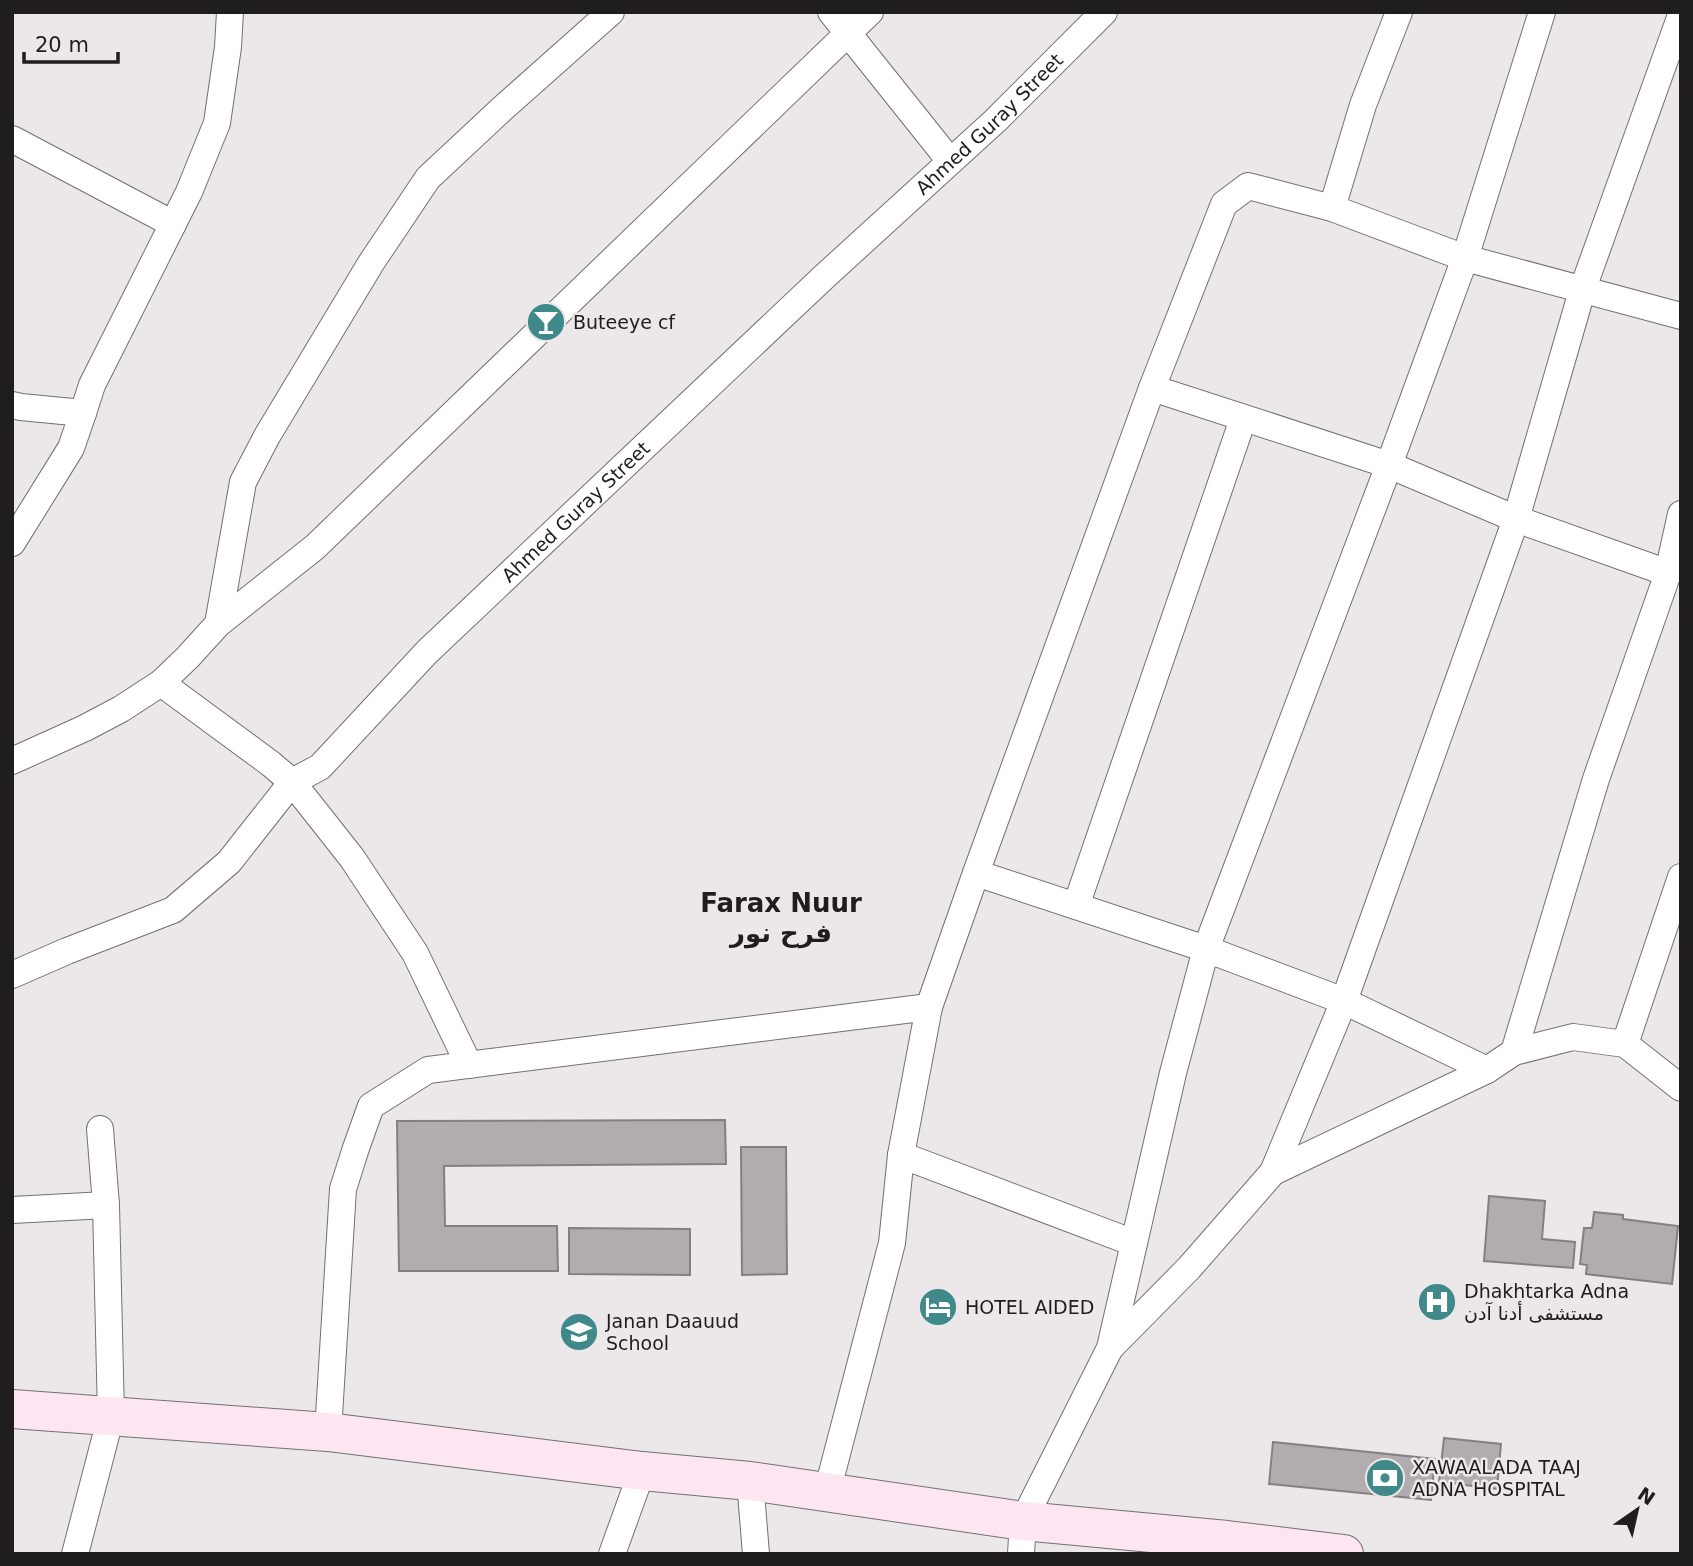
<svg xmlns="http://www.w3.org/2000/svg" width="1693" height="1566" font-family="'DejaVu Sans','Noto Sans Arabic',sans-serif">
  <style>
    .building { fill: #b1acae; stroke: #847f81; stroke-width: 2 }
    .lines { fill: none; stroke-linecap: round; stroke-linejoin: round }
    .street-casing { stroke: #746f72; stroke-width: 28 }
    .secondary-casing { stroke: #746f72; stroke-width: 40 }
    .street { stroke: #fff; stroke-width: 26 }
    .secondary { stroke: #fde6f2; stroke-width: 38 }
    .labels { text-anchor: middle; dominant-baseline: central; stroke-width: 5; stroke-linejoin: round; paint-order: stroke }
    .street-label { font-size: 19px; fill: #1f1d1e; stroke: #ece7e9 }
    .poi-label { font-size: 19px; fill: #1f1d1e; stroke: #ece7e9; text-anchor: start }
    .district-label { font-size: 26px; font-weight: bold; fill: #1f1d1e; stroke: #ece7e9 }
  </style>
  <rect width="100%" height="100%" fill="#ece7e9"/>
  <g class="building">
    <polygon points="725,1120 726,1164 444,1166 445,1226 557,1226 558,1271 399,1271 397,1121"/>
    <polygon points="741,1147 786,1147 787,1274 742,1275"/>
    <polygon points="1489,1196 1545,1201 1542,1239 1575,1242 1573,1268 1484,1261"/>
    <polygon points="1594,1212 1623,1215 1623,1219 1678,1226 1672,1284 1586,1274 1587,1265 1580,1264 1584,1228 1592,1228"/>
    <polygon points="569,1228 690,1229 690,1275 569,1274"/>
    <polygon points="1444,1438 1501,1444 1497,1489 1439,1482"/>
    <polygon points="1273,1442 1435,1459 1431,1500 1269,1484"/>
  </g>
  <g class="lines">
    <g class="street-casing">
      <g id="street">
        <polyline points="831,12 950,161"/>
        <polyline points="12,139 173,224"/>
        <polyline points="1332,208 1363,105 1399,12"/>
        <polyline points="1152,388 1389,465 1516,519 1668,573"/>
        <polyline points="12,405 21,407 83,413 92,385 189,192 217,123 228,47 230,12"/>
        <polyline points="12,543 71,448 83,413"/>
        <polyline points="218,624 243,482 267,436 371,263 428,178 503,108 611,12"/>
        <polyline points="161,683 188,657 218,624 315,547 870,12"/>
        <path id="s1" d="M 12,761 L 85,728 L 121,709 L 161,683 L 271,764 L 292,782 L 320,767 L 427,652 L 826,275 L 996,120 L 1104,12"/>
        <polyline points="976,873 1206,949 1344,1001 1487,1070"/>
        <polyline points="1076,906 1243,419"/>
        <polyline points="12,975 67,951 173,910 229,862 292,782 352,858 415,953 469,1065"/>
        <polyline points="1625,1044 1681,877"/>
        <polyline points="1514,1052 1596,779 1668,573 1681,514"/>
        <polyline points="901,1155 1134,1243"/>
        <polyline points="1273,1172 1487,1070 1514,1052 1573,1037 1625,1044 1681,1088"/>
        <polyline points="12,1210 106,1205"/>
        <polyline points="1110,1348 1189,1268 1273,1172 1344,1001 1516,519 1582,291 1681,15"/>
        <polyline points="328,1432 343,1189 356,1148 371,1106 428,1070 929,1007"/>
        <polyline points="750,1481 756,1554"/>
        <polyline points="827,1492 892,1243 901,1155 929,1007 976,873 1152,388 1224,204 1248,186 1332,208 1465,258 1681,316"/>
        <polyline points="75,1554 111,1416 106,1205 100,1129"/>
        <polyline points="612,1554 642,1471"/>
        <polyline points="1021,1554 1023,1521 1110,1348 1173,1073 1206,949 1389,465 1465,258 1542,12"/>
      </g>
    </g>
    <g class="secondary-casing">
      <polyline id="secondary" points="12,1409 328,1432 642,1471 750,1481 1023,1521 1227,1540 1344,1554"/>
    </g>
    <use href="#street" class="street"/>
    <use href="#secondary" class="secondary"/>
  </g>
  <defs>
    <g id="bar-disc" transform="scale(2.0125)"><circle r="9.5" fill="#40898b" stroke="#ece7e9"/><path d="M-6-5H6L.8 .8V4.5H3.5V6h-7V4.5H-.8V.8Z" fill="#fff"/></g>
    <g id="hospital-disc" transform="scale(2.0125)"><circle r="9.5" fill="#40898b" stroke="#ece7e9"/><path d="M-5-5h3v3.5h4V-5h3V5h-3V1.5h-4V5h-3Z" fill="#fff"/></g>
    <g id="hotel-disc" transform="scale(2.0125)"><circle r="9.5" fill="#40898b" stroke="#ece7e9"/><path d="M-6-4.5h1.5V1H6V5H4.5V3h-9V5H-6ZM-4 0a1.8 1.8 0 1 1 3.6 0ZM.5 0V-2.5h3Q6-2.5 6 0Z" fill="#fff"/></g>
    <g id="school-disc" transform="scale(2.0125)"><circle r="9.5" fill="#40898b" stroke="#ece7e9"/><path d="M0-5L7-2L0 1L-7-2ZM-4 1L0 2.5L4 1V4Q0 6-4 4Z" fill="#fff"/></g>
    <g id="bank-disc" transform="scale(2.0125)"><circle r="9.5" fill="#40898b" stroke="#ece7e9"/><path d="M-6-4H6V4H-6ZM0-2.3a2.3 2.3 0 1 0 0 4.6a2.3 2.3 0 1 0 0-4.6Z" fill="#fff"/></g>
  </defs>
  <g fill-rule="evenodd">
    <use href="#bar-disc" x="546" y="322"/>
    <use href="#hospital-disc" x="1437" y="1302"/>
    <use href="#hotel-disc" x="938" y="1307"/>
    <use href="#school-disc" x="579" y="1332"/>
    <use href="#bank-disc" x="1385" y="1478"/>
  </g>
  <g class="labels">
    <g class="street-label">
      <text stroke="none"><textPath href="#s1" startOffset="1293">Ahmed Guray Street</textPath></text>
      <text stroke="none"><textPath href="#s1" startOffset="726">Ahmed Guray Street</textPath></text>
    </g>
    <g class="poi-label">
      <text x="573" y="322">Buteeye cf</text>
      <text x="1464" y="1291">Dhakhtarka Adna<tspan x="1464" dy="22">مستشفى أدنا آدن</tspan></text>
      <text x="965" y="1307">HOTEL AIDED</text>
      <text x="606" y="1321">Janan Daauud<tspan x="606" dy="22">School</tspan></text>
      <text x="1412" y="1467">XAWAALADA TAAJ<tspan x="1412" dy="22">ADNA HOSPITAL</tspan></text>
    </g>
    <g class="district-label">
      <text x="781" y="903">Farax Nuur<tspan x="781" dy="30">فرح نور</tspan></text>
    </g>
  </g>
  <rect width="1693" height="1566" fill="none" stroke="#1f1d1e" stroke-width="28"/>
  <g transform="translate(1637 1510) rotate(34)" stroke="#ece7e9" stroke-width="5" paint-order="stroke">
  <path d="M0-5L12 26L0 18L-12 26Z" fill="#1f1d1e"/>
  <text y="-10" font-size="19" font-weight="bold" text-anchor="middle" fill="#1f1d1e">N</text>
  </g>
  <path d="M24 52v10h94v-10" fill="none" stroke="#1f1d1e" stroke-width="3.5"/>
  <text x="35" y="52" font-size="21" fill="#1f1d1e" stroke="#ece7e9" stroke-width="5" paint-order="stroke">20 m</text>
</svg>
